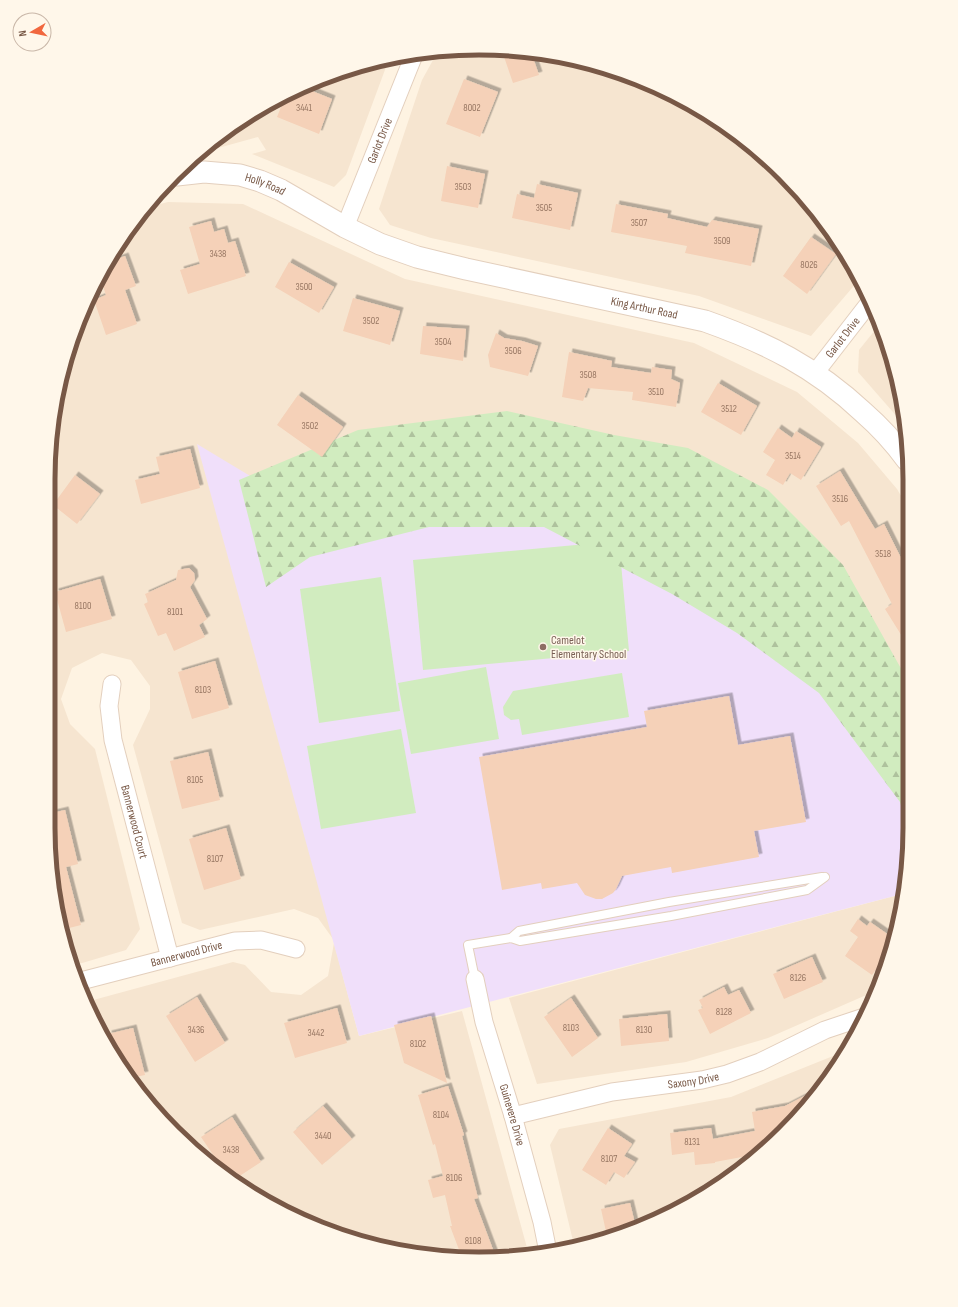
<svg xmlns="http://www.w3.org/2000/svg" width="958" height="1307" font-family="'Sofia Sans Condensed',sans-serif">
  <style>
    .residential { fill: #f6e5d0 }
    .education { fill: #f0dffa }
    .green { fill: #d1ecbf }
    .forest { fill: url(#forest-firs) }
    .building { fill: #f5d1b8; filter: url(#shadow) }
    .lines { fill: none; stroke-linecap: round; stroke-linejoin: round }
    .service-casing { stroke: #e3cfbd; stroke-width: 10 }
    .minor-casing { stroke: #e3cfbd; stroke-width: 19 }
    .tertiary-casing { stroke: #e3cfbd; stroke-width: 23 }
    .service { stroke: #fff; stroke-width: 8 }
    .minor { stroke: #fff; stroke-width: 17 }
    .tertiary { stroke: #fff; stroke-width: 21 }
    .education-dot { fill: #8d6e63; stroke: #fff7ea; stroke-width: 1.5 }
    .labels { text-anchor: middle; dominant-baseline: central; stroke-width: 3; stroke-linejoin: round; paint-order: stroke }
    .number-label { font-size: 10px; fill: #977662 }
    .street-label { font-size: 12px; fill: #785846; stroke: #fff7ea }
    .education-label { font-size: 12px; fill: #785e54; stroke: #fff7ea; text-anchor: start }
    .rim { fill: none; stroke: #785846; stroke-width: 5 }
  </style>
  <defs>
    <pattern id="forest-firs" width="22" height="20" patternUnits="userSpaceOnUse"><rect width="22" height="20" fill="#d1ecbf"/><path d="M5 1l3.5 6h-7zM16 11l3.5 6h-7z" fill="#aec29d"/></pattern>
    <filter id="shadow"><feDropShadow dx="3.5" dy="-3.5" stdDeviation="0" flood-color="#0004"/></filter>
  </defs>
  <rect width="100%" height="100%" fill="#fef3e2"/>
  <g class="residential">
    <polygon points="451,49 535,52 617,71 694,106 763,155 821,216 858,281 811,336 699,296 431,238 390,225 379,209 422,80 438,51"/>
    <polygon points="389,59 346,175 334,187 252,154 266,150 258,137 200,153 216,137 288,93 367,63"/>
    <polygon points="168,202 243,204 405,279 694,343 797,392 858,443 897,489 907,506 908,755 333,939 318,918 294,909 200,930 182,923 133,745 150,709 150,686 131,660 102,653 72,668 61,699 70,724 95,749 140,929 126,950 72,966 63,940 48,828 48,479 63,368 81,314 121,240 145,208"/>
    <polygon points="880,324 906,423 906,427 858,372 859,350"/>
    <polygon points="902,894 887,966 875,994 864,996 768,1038 686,1062 537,1084 509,998"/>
    <polygon points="334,943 359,1036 462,1011 529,1255 423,1255 367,1244 289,1215 195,1152 121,1067 86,1002 233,962 245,965 271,992 301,995 328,976"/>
    <polygon points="848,1050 803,1112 742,1170 644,1226 574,1245 550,1145 559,1129 731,1097"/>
  </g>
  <polygon class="education" points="426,438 735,508 908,755 909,856 902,894 359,1036 197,444 356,540"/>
  <g class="green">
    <polygon points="619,541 629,651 423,670 413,560"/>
    <polygon points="381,577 400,711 319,723 300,589"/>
    <polygon points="486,667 499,739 411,754 398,683"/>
    <polygon points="622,673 629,717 522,735 519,719 511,720 504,715 503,707 513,691"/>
    <polygon points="401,729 416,813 321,829 307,746"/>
  </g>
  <polygon class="forest" points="507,411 614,435 688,448 768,490 843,565 908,681 909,835 900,802 819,693 737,633 672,594 544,527 429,527 310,557 266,587 239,480 358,430"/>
  <g class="building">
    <polygon points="502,51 531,52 539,75 513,83"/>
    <polygon points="464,79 498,92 480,137 446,124"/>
    <polygon points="302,87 332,99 319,134 277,117 286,94"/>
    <polygon points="447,166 485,174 478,208 441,201"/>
    <polygon points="537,184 578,193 570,230 512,218 517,194 534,198"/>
    <polygon points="616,204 668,214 667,218 707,227 712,220 759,229 751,266 685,253 687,246 611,232"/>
    <polygon points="211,221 214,232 224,229 228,243 235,241 246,276 188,294 180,270 200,264 189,227"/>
    <polygon points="811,237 836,254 807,294 783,276"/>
    <polygon points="125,256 136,286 125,290 137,324 106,335 94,300 106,295 100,278 109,262"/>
    <polygon points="289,262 334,287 319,313 275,287"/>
    <polygon points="353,298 400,311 390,345 343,331"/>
    <polygon points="423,326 466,329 463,361 420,354"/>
    <polygon points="496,333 504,338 522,341 538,346 528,376 490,367 488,355"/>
    <polygon points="569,352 612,361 611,367 651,373 652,367 672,370 671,379 680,383 676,407 632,400 633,392 588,388 583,401 562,397"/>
    <polygon points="718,383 757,406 741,435 701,412"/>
    <polygon points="298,395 343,427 322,457 277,425"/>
    <polygon points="778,428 792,438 796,431 821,447 801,480 790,473 783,485 766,475 775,460 763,452"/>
    <polygon points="190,449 200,488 141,504 135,480 160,474 156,457"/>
    <polygon points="840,471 875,529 884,524 907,570 908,646 885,609 892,604 849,521 841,526 816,486"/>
    <polygon points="75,475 100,494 77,524 53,505"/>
    <polygon points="189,568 194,573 195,580 190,587 207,619 199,625 205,637 174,651 166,633 158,636 144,604 148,602 145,594 176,580 178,570"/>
    <polygon points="100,579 112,619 66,632 55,592"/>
    <polygon points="215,661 229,708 192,719 178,672"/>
    <polygon points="729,696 738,745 790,736 806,822 754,831 759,857 672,873 671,867 622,876 616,889 613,893 602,899 596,899 585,895 577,883 542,889 541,883 502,890 479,757 647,727 644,711"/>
    <polygon points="208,752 220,800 182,809 170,761"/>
    <polygon points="65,810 78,864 66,867 81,925 61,930 48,828 48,814"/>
    <polygon points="226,828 241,879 204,890 189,839"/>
    <polygon points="858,919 867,926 870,922 893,938 888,961 884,958 872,975 845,956 858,937 850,931"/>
    <polygon points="812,957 823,982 784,999 773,974"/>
    <polygon points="724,987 728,995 739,990 751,1013 710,1034 698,1010 703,1008 699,1000"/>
    <polygon points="197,997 225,1043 195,1062 166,1016"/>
    <polygon points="571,998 598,1038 572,1057 544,1017"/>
    <polygon points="337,1008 347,1043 295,1058 284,1023"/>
    <polygon points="667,1014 669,1041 621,1046 619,1019"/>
    <polygon points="431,1016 447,1083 404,1063 394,1025"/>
    <polygon points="133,1028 145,1075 130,1078 121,1067 112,1051 108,1034"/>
    <polygon points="448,1086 464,1135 462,1136 478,1198 474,1199 495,1255 461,1255 450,1226 452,1226 445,1195 433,1198 428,1180 443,1176 435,1144 433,1145 418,1095"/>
    <polygon points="820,1088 803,1112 758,1154 715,1162 715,1163 695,1165 694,1152 672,1155 670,1133 711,1128 713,1139 755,1131 752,1112 785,1106"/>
    <polygon points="323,1106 352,1139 322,1165 293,1132"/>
    <polygon points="232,1117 261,1162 235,1179 224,1171 201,1137"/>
    <polygon points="608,1128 632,1144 624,1156 635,1162 624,1178 614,1172 606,1185 582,1170"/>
    <polygon points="630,1203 636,1228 607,1236 601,1209"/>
  </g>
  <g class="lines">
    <g class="service-casing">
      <g id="service">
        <polyline points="511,938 519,931 669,902 822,877"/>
        <polyline points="475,979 468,945 511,938 520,941 671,916 807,890 825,877"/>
      </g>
    </g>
    <g class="minor-casing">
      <g id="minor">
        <path id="s1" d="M 345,227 L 414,55"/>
        <path id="s2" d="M 815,373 L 870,302"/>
        <path id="s3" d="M 112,684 L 109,706 L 113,740 L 170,958"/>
        <path id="s4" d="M 475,979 L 484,1022 L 513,1116 L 542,1222 L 548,1252"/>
        <path id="s5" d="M 77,982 L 235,941 L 261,940 L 296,949"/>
        <path id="s6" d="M 513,1116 L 612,1092 L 702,1080 L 727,1074 L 760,1062 L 825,1030 L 864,1017"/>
      </g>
    </g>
    <g class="tertiary-casing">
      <g id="tertiary">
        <path id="s7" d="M 177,175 L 204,172 L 240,175 L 260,181 L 281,190 L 345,227 L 380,244 L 417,257 L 466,269 L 705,321 C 767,343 815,367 863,412 C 879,426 894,442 907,460"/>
      </g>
    </g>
    <use href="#service" class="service"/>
    <use href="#minor" class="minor"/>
    <use href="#tertiary" class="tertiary"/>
  </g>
  <circle class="education-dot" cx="543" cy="647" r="4"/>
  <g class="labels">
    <g class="number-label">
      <text x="304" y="108">3441</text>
      <text x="472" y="108">8002</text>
      <text x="463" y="187">3503</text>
      <text x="544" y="208">3505</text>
      <text x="639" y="223">3507</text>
      <text x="722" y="241">3509</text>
      <text x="218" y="254">3438</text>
      <text x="809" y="265">8026</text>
      <text x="304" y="287">3500</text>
      <text x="371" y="321">3502</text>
      <text x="443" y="342">3504</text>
      <text x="513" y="351">3506</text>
      <text x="588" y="375">3508</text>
      <text x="656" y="392">3510</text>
      <text x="729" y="409">3512</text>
      <text x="310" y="426">3502</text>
      <text x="793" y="456">3514</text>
      <text x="840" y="499">3516</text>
      <text x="883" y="554">3518</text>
      <text x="83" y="606">8100</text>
      <text x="175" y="612">8101</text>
      <text x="203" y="690">8103</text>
      <text x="195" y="780">8105</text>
      <text x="215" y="859">8107</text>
      <text x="798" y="978">8126</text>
      <text x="724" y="1012">8128</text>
      <text x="571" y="1028">8103</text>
      <text x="196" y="1030">3436</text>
      <text x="644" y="1030">8130</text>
      <text x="316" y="1033">3442</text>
      <text x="418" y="1044">8102</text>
      <text x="441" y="1115">8104</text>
      <text x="323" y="1136">3440</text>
      <text x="692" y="1142">8131</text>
      <text x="231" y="1150">3438</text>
      <text x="609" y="1159">8107</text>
      <text x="454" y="1178">8106</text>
      <text x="473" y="1241">8108</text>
    </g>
    <g class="street-label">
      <text stroke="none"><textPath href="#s1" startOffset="93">Garlot Drive</textPath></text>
      <text stroke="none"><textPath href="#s7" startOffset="90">Holly Road</textPath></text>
      <text stroke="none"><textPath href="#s7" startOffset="492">King Arthur Road</textPath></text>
      <text stroke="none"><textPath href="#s2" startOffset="45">Garlot Drive</textPath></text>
      <text stroke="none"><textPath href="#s3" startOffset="141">Bannerwood Court</textPath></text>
      <text stroke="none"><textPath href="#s5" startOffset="113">Bannerwood Drive</textPath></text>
      <text stroke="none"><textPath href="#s6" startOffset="184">Saxony Drive</textPath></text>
      <text stroke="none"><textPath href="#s4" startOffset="141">Guinevere Drive</textPath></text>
    </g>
    <g class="education-label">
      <text x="551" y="640">Camelot<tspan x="551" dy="14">Elementary School</tspan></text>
    </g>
  </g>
  <path d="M0 0H958V1307H0ZM479 55H479A424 424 0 0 1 903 479V828A424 424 0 0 1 479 1252H479A424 424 0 0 1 55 828V479A424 424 0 0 1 479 55Z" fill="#fff7ea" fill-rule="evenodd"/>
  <path class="rim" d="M479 55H479A424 424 0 0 1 903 479V828A424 424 0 0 1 479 1252H479A424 424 0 0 1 55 828V479A424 424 0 0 1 479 55Z"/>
  <g transform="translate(32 32) rotate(261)"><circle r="19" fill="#fff7ea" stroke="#c9b7a8"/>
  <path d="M0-3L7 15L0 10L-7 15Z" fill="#f1673e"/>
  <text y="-6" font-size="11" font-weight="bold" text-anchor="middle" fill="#785846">N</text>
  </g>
</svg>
